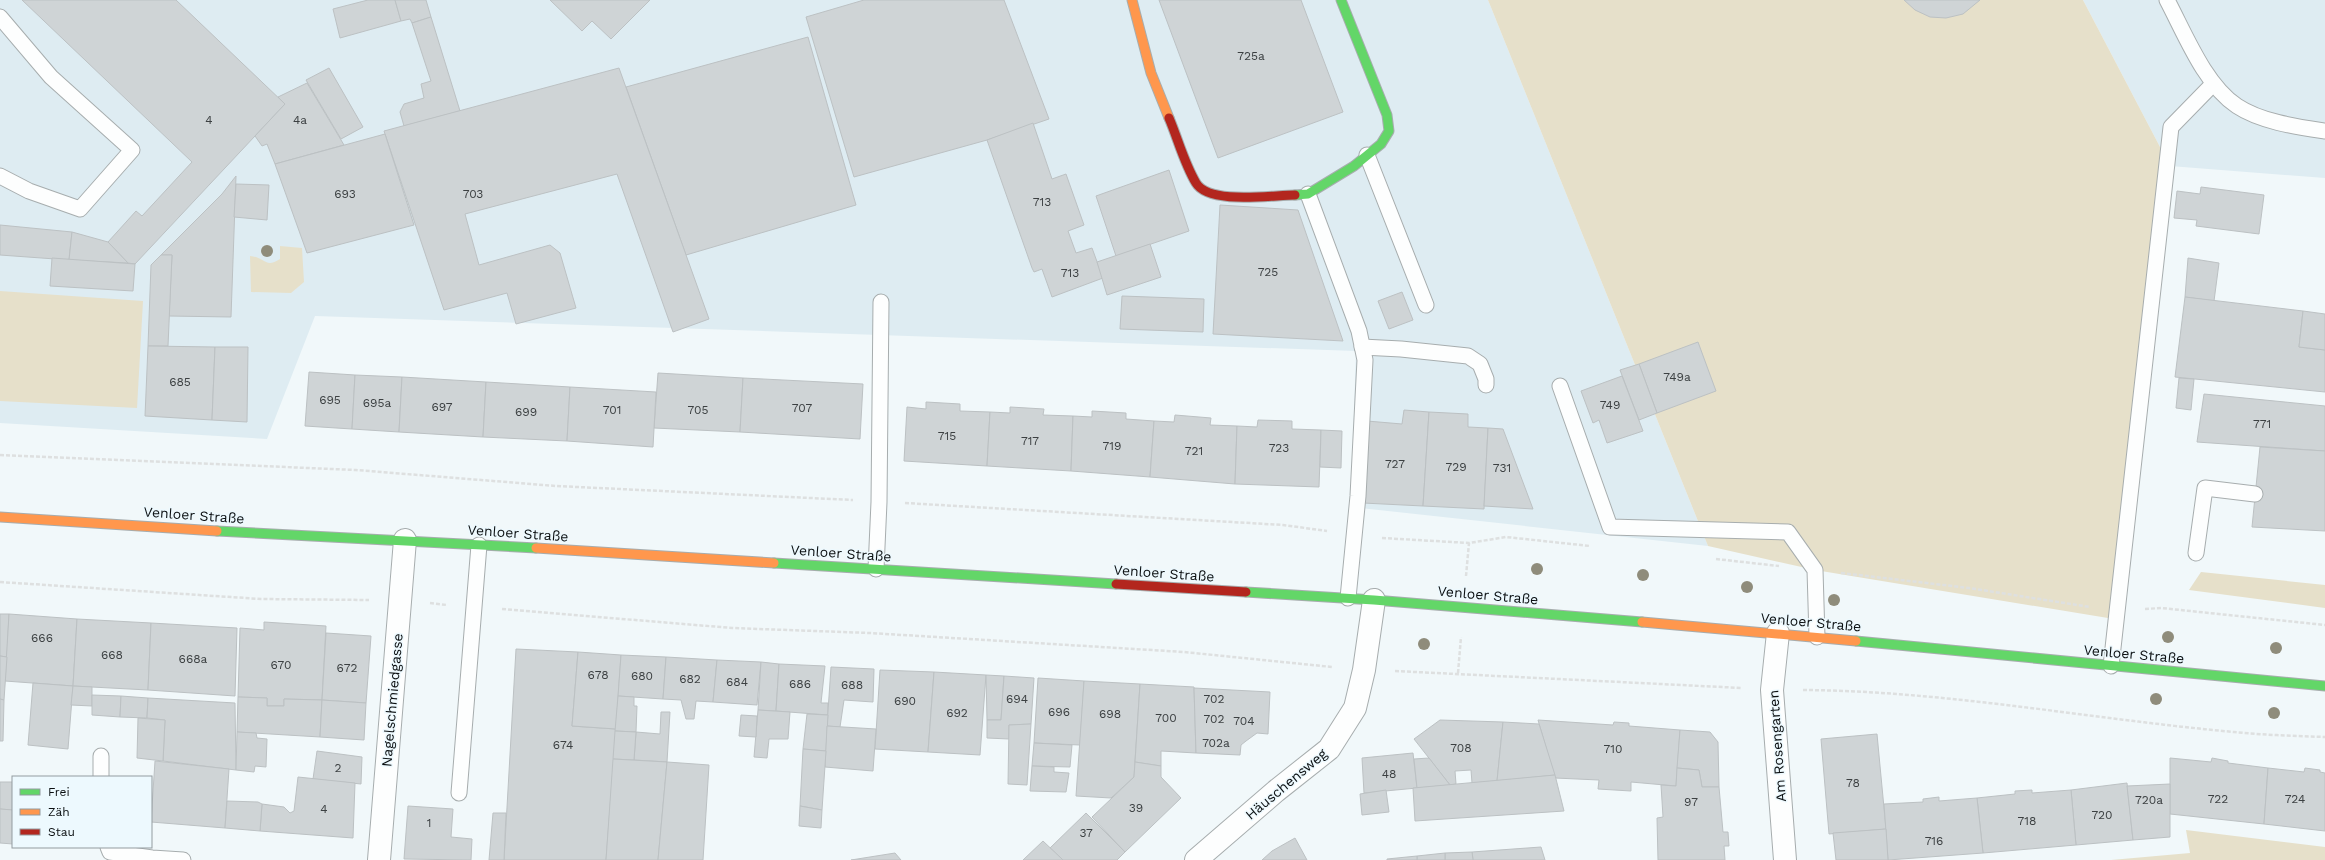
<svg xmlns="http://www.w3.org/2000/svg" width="2325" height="860" font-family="'Work Sans',sans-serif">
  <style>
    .built { fill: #deecf2 }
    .green { fill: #e6e0ca }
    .building { fill: #cfd4d6; stroke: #bcc1c3 }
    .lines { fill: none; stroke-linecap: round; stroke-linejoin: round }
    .lane-casing { stroke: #a7adae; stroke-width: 17 }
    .street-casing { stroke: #a7adae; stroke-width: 24 }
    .fast-casing { stroke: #a7adae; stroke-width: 11 }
    .slow-casing { stroke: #a7adae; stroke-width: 11 }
    .jam-casing { stroke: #a7adae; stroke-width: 11 }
    .path { stroke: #dee0e0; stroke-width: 2.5; stroke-dasharray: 4 2; stroke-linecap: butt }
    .lane { stroke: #fdfefe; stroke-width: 15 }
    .street { stroke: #fdfefe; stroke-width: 22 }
    .fast { stroke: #63d668; stroke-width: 9 }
    .slow { stroke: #ff974d; stroke-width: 9 }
    .jam { stroke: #b3261e; stroke-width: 9 }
    .tree { fill: #8f8c7b }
    .labels { text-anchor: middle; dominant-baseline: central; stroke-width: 3; stroke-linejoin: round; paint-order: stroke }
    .number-label { font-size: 12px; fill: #3c4042 }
    .street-label { font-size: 14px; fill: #0b0f11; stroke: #edf9fe }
  </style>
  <rect width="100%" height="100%" fill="#f1f8fa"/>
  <g class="built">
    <polygon points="0,0 1488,0 1708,546 1351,507 1356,351 315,316 267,439 0,423"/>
    <polygon points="2083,0 2325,0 2325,178 2170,166"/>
  </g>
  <g class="green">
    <polygon points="1488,0 2083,0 2170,166 2114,619 1815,570 1708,546"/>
    <path d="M 280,246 L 302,248 L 304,282 L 291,293 L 251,292 L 250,256 C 265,257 265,269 280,259 Z"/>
    <polygon points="0,291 143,301 137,408 0,401"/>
    <polygon points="2201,572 2325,585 2325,608 2189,590"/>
    <polygon points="2186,830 2325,847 2325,860 2111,860 2190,853"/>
  </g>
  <g class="building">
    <polygon points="22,0 176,0 285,104 135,264 128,263 108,242 136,211 142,216 192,162"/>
    <polygon points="368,0 395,0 401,21 340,38 333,9"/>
    <polygon points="395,0 426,0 431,17 412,23 410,19 401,21"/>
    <polygon points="550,0 650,0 611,39 592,21 582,31"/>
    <polygon points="864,0 1004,0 1049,119 987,140 854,177 806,17"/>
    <polygon points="1159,0 1301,0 1343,112 1218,158"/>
    <polygon points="1904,0 1980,0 1963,14 1946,18 1930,17 1915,10"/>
    <polygon points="431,17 460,111 404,126 400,112 404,104 424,98 421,84 431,81 412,23"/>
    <polygon points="808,37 856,205 686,255 626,87"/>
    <polygon points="329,68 363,127 341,139 306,80"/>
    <polygon points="619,68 709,319 673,332 617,174 465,214 479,265 550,245 560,253 576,308 516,324 507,293 444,310 384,131"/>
    <polygon points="307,83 344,145 275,164 267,144 262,146 255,136 285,104 278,97"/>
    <polygon points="1033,123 1052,179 1066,174 1084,225 1068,231 1076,253 1092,248 1103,278 1052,297 1042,269 1034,272 1032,268 987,140"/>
    <polygon points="385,134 414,225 307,253 275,164"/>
    <polygon points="1169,170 1189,231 1116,256 1096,196"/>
    <polygon points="236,176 231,317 169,316 172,255 161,255 222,194"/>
    <polygon points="236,184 269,185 267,220 234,217"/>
    <polygon points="2201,187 2264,195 2259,234 2196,226 2197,220 2174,218 2177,191 2200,194"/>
    <polygon points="1220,205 1298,210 1343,341 1213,334"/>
    <polygon points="0,225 72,232 69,260 0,255"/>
    <polygon points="72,232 108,242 128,263 69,260"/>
    <polygon points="1150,244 1161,277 1107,295 1097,262"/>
    <polygon points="161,255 172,255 168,346 148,346 151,265"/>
    <polygon points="52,258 135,264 133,291 50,286"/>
    <polygon points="2188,258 2219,263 2214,301 2185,297"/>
    <polygon points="1402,292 1413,320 1389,329 1378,301"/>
    <polygon points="1122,296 1204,299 1203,332 1120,329"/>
    <polygon points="2185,297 2303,311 2299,347 2325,350 2325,392 2175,377"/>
    <polygon points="2303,311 2325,314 2325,350 2299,347"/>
    <polygon points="1698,342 1716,391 1657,413 1639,364"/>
    <polygon points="148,346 215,347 212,420 145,416"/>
    <polygon points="215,347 248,347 247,422 212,420"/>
    <polygon points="1639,364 1657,413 1639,420 1620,370"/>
    <polygon points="309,372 355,375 352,429 305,426"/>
    <polygon points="658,373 743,378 740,432 654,428"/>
    <polygon points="355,375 402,377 399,432 352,429"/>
    <polygon points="1622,376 1643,431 1607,443 1599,420 1593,423 1581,391"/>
    <polygon points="402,377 486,382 483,437 399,432"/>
    <polygon points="743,378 863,384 860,439 740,432"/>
    <polygon points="2179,378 2194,379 2191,410 2176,408"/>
    <polygon points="486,382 570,387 567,441 483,437"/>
    <polygon points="570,387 656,392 653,447 567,441"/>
    <polygon points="2204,394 2325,406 2325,451 2197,442"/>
    <polygon points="926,402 960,404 960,411 990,412 987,466 904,461 907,407 926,409"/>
    <polygon points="1010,407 1044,409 1043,415 1073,416 1071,471 987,466 990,412 1010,413"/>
    <polygon points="1404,410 1429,412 1423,506 1363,503 1367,421 1402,424"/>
    <polygon points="1092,411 1126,413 1126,419 1154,421 1150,477 1071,471 1073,416 1092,417"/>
    <polygon points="1429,412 1468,414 1468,427 1488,428 1484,509 1423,506"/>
    <polygon points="1175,415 1211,418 1210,425 1237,426 1235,484 1150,477 1154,421 1174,422"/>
    <polygon points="1258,420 1292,421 1292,429 1321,430 1319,487 1235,484 1237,426 1257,427"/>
    <polygon points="1488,428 1503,429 1533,509 1484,506"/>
    <polygon points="1321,430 1342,431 1341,468 1320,467"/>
    <polygon points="2260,447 2325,451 2325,531 2252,527"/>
    <polygon points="0,614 9,614 7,657 0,656"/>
    <polygon points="9,614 77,619 73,686 5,681"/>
    <polygon points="77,619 151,623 148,690 73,686"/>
    <polygon points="264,622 326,626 322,700 284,699 284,706 267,706 267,698 238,697 240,628 264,630"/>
    <polygon points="151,623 237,628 235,696 148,690"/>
    <polygon points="326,633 371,636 366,703 322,700"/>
    <polygon points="516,649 578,652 572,726 616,729 606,860 504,860"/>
    <polygon points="578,652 621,655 616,729 572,726"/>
    <polygon points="621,655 666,657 663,699 618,696"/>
    <polygon points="0,656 7,657 4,700 0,699"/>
    <polygon points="666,657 717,660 713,702 696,701 694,719 686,719 681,700 663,699"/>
    <polygon points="717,660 761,662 757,705 713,702"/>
    <polygon points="761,662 779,664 776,711 758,710"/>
    <polygon points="779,664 825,666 821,703 828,703 828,715 776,711"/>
    <polygon points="831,667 874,669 873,702 844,700 840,727 827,726"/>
    <polygon points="880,670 934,672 928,752 875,749"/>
    <polygon points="934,672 986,675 980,755 928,752"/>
    <polygon points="986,675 1004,676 1001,720 987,720"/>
    <polygon points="1004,676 1034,678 1031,724 1009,725 1009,739 987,738 987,720 1001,720"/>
    <polygon points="1038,678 1084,681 1080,745 1034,743"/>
    <polygon points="1084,681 1140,684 1134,777 1111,798 1076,796"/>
    <polygon points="33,683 73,686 68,749 28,745"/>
    <polygon points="1140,684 1194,687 1196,753 1161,751 1161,766 1135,762"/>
    <polygon points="73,686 92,687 92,706 71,705"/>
    <polygon points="1194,688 1270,692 1268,734 1257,733 1246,741 1241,745 1240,755 1196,753"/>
    <polygon points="92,695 121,696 120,717 92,715"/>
    <polygon points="121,696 148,698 147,718 120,717"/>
    <polygon points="618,696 634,697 634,706 637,706 636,732 615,731"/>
    <polygon points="238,697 267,698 267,706 284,706 284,699 322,700 320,737 237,732"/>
    <polygon points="148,698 235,703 236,770 163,761 165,720 147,718"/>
    <polygon points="0,699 4,700 3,741 0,741"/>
    <polygon points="322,700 366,703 364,740 320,737"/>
    <polygon points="758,710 790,712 788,739 769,739 767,758 754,757"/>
    <polygon points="661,712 670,712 667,762 634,760 636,732 660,734"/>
    <polygon points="807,714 828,715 826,751 803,749"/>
    <polygon points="741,715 757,716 756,737 739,736"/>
    <polygon points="138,718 165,720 163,761 137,758"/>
    <polygon points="1440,720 1503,722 1497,781 1472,783 1471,770 1455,771 1456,784 1450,785 1414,739"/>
    <polygon points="1538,720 1613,725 1614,722 1629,723 1629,726 1680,730 1676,786 1631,782 1631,791 1598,789 1599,780 1555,778"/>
    <polygon points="1503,722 1539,724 1555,775 1497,781"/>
    <polygon points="1031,724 1027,785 1008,784 1009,725"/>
    <polygon points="827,726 876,729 873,771 825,767"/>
    <polygon points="1680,730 1710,732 1718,742 1719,787 1702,787 1699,770 1677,768"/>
    <polygon points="615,731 636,732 634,760 613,759"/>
    <polygon points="237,732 256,733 257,738 267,739 266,767 255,766 254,772 236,770"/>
    <polygon points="1877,734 1886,829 1829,834 1821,739"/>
    <polygon points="1034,743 1072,745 1070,767 1032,766"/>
    <polygon points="803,749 826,751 822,810 800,806"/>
    <polygon points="317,751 362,757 361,784 313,779"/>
    <polygon points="1413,753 1417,788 1364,793 1362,758"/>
    <polygon points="1429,758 1450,785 1417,788 1414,759"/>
    <polygon points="2170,758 2211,762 2212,758 2228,761 2228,763 2268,768 2264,824 2170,814"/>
    <polygon points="613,759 667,762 658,860 606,860"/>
    <polygon points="155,761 229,769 225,828 151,822"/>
    <polygon points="667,762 709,765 703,860 658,860"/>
    <polygon points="1135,762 1161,766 1161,777 1181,798 1125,852 1092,817 1134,777"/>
    <polygon points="1032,766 1054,767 1054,772 1069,773 1066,792 1030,791"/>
    <polygon points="1677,768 1699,770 1702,787 1719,787 1723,832 1728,832 1729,846 1724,846 1725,860 1658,860 1657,818 1663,817 1661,785 1676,786"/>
    <polygon points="2268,768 2304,772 2305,768 2320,770 2320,772 2325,773 2325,831 2264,824"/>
    <polygon points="1555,775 1564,811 1415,821 1413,788"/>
    <polygon points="298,777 355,783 353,838 260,831 262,804 284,807 290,813 294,811"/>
    <polygon points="0,782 13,782 13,810 0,809"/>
    <polygon points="2127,783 2133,840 2076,845 2071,790"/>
    <polygon points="2170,784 2170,837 2133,840 2127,786"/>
    <polygon points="1386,790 1389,812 1362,815 1360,794"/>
    <polygon points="2032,790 2032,793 2071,790 2076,845 1983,853 1977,798 2015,794 2015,791"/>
    <polygon points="1939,797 1939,801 1977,798 1983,853 1888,860 1884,804 1923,802 1923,799"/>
    <polygon points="227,801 258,802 262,804 260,831 225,828"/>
    <polygon points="408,806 453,809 451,837 472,839 471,860 404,859"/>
    <polygon points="800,806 822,810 821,828 799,826"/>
    <polygon points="0,809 13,810 13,844 0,843"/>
    <polygon points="493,813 506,813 504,860 489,860"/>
    <polygon points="1086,813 1125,852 1117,860 1063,860 1050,848"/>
    <polygon points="1886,829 1888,860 1836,860 1833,833"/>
    <polygon points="1295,838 1307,860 1262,860 1272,851"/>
    <polygon points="1043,841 1063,860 1023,860"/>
    <polygon points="1541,847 1545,860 1473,860 1472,852"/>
    <polygon points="1472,852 1473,860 1445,860 1445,853"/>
    <polygon points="895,853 901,860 851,860"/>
    <polygon points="1445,853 1445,860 1417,860 1417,856"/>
    <polygon points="1417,856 1417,860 1387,860 1387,859"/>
  </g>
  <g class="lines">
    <g class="lane-casing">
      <g id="lane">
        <path d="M 2167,0 C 2185,34 2205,85 2237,106 C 2261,122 2298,127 2325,131"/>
        <polyline points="0,17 51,77 132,150 80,209 29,191 0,176"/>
        <polyline points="1367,155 1426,305"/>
        <polyline points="1308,194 1359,331 1365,360 1358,496 1348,598"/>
        <polyline points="1362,347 1401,349 1468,356 1480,364 1486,379 1486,385"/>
        <polyline points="1560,386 1610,527 1788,532 1815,570 1817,637"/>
        <polyline points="2196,553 2205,488 2255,494"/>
        <polyline points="876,569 879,502 881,302"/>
        <polyline points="2111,666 2171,127 2213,84"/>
        <polyline points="101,777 101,756"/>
        <polyline points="459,793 479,545"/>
        <polyline points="108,847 110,852 152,858 183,860"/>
      </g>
    </g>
    <g class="street-casing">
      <g id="street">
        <polyline points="1778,633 1772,690 1785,860"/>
        <polyline points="379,860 405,540"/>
        <polyline points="1196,860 1276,791 1329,749 1355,708 1364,670 1374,600"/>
      </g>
    </g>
    <g class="fast-casing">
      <g id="fast">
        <polyline points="1295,195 1308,194 1354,166 1381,144 1389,131 1387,115 1341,0"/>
        <polyline points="217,531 536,548"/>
        <polyline points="774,563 1116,584"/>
        <polyline points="1246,592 1374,600 1642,622"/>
        <polyline points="1856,641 2325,686"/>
      </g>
    </g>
    <g class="slow-casing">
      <g id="slow">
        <polyline points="1132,0 1151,73 1169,118"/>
        <polyline points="0,517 217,531"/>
        <polyline points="536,548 774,563"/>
        <polyline points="1642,622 1856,641"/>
      </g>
    </g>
    <g class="jam-casing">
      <g id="jam">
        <path d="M 1169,118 C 1178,139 1184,163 1196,183 C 1209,205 1272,195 1295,195"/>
        <polyline points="1116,584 1246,592"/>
      </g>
    </g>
    <g class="path">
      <polyline points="0,455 356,470 556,486 853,500"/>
      <polyline points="905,503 1283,525 1327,531"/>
      <polyline points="1382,538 1469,543 1506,537 1590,546"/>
      <polyline points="1716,559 1779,566"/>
      <polyline points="1841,573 1969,588 2090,607"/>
      <polyline points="1466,576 1469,543"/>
      <polyline points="0,582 261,599 369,600"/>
      <polyline points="430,603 447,605"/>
      <polyline points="502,609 732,628 870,633 1184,652 1332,667"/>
      <polyline points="2145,609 2161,608 2325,625"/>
      <polyline points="1395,671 1742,688"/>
      <polyline points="1458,673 1461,637"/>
      <path d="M 1803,690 C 1948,691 2090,719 2234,732 C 2264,735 2295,736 2325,737"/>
    </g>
    <use href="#lane" class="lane"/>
    <use href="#street" class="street"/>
    <use href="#fast" class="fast"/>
    <use href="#slow" class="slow"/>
    <use href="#jam" class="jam"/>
  </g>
  <g class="tree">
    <circle cx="267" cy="251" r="6"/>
    <circle cx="1537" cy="569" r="6"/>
    <circle cx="1643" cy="575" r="6"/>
    <circle cx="1747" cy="587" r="6"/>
    <circle cx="1834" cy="600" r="6"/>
    <circle cx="2168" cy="637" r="6"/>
    <circle cx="1424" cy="644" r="6"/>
    <circle cx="2276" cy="648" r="6"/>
    <circle cx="2156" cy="699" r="6"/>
    <circle cx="2274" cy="713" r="6"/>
  </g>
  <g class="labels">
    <g class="number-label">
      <text x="1251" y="56">725a</text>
      <text x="209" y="120">4</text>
      <text x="300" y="120">4a</text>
      <text x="345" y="194">693</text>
      <text x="473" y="194">703</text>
      <text x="1042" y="202">713</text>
      <text x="1268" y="272">725</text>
      <text x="1070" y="273">713</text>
      <text x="1677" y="377">749a</text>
      <text x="180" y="382">685</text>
      <text x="330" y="400">695</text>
      <text x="377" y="403">695a</text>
      <text x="1610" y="405">749</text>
      <text x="442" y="407">697</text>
      <text x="802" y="408">707</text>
      <text x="612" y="410">701</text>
      <text x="698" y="410">705</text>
      <text x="526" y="412">699</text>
      <text x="2262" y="424">771</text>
      <text x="947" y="436">715</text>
      <text x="1030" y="441">717</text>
      <text x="1112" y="446">719</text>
      <text x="1279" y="448">723</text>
      <text x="1194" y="451">721</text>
      <text x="1395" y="464">727</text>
      <text x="1456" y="467">729</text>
      <text x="1502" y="468">731</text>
      <text x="42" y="638">666</text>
      <text x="112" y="655">668</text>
      <text x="193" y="659">668a</text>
      <text x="281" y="665">670</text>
      <text x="347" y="668">672</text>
      <text x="598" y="675">678</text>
      <text x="642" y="676">680</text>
      <text x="690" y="679">682</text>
      <text x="737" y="682">684</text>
      <text x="800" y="684">686</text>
      <text x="852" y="685">688</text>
      <text x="1017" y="699">694</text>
      <text x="1214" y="699">702</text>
      <text x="905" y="701">690</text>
      <text x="1059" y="712">696</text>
      <text x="957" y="713">692</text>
      <text x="1110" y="714">698</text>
      <text x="1166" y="718">700</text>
      <text x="1214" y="719">702</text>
      <text x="1244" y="721">704</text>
      <text x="1216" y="743">702a</text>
      <text x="563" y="745">674</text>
      <text x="1461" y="748">708</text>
      <text x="1613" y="749">710</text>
      <text x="338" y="768">2</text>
      <text x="1389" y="774">48</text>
      <text x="1853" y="783">78</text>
      <text x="2218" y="799">722</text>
      <text x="2295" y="799">724</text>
      <text x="2149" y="800">720a</text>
      <text x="1691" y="802">97</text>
      <text x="1136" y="808">39</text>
      <text x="324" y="809">4</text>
      <text x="2102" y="815">720</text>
      <text x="2027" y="821">718</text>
      <text x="429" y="823">1</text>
      <text x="1086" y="833">37</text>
      <text x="1934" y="841">716</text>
    </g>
    <g class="street-label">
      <text transform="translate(194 515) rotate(4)">Venloer Straße</text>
      <text transform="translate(518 533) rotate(4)">Venloer Straße</text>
      <text transform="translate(841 553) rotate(4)">Venloer Straße</text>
      <text transform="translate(1164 573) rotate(4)">Venloer Straße</text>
      <text transform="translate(1488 595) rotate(5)">Venloer Straße</text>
      <text transform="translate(1811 622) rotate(5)">Venloer Straße</text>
      <text transform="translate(2134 654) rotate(5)">Venloer Straße</text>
      <text transform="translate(392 700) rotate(-85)">Nagelschmiedgasse</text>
      <text transform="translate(1777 746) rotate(-94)">Am Rosengarten</text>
      <text transform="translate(1286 784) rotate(-40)">Häuschensweg</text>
    </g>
  </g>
  <rect x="12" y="776" width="140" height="72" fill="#edf9fe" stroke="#939b9f"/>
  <rect x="20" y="789" width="20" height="6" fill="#63d668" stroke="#939b9f"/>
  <text x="48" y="796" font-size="12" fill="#0b0f11">Frei</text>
  <rect x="20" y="809" width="20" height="6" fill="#ff974d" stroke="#939b9f"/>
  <text x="48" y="816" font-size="12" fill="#0b0f11">Zäh</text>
  <rect x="20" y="829" width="20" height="6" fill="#b3261e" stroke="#939b9f"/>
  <text x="48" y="836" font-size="12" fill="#0b0f11">Stau</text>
</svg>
